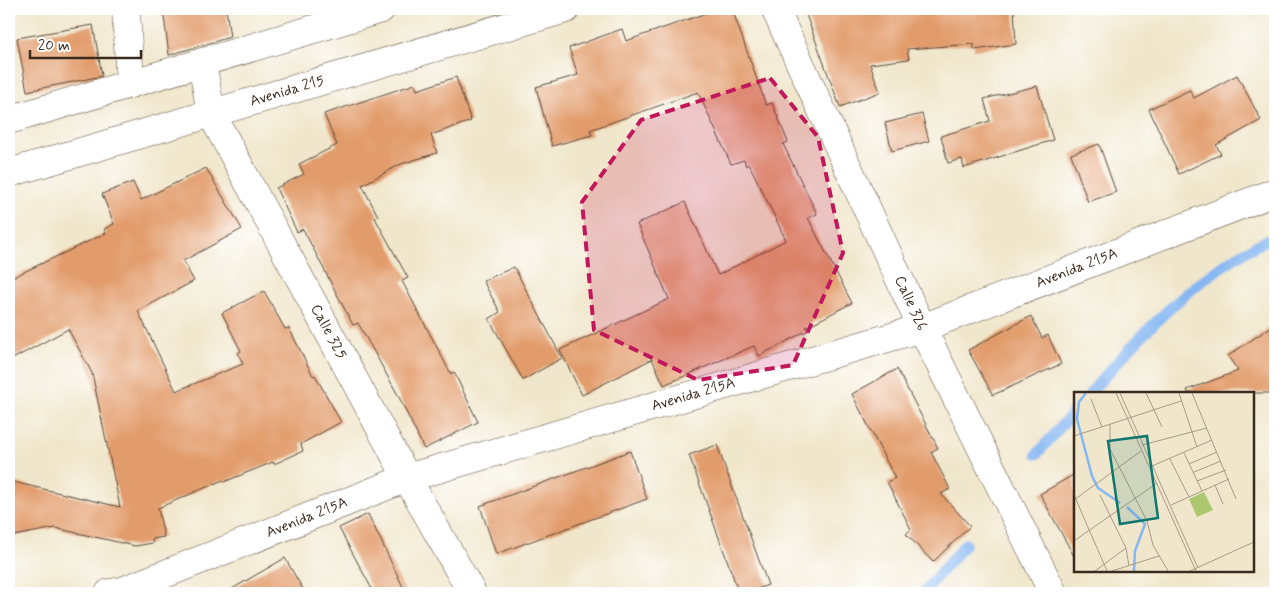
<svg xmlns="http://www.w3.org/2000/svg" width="1284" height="602" font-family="Mynerve,sans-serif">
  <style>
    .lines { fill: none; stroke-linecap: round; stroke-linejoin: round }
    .stream { stroke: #86b7f2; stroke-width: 11 }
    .building { fill: #e29b6a }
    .minor-casing { stroke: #564638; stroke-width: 29 }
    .minor { stroke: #fff; stroke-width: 28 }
    .marked { fill: #c2185b; fill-opacity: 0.2; stroke: #c2185b; stroke-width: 4; stroke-dasharray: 10 6; stroke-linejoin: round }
    .labels { text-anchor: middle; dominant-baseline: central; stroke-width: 4; stroke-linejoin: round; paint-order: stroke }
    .street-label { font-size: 15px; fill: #3b2a1e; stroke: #fff }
    .inset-river { fill: none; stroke: #86b7f2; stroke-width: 2.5 }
    .inset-road { fill: none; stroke: #a89b86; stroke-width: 1 }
    .view { fill: #0f766e; fill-opacity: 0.15; stroke: #0f766e; stroke-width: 2.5 }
    .inset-edge { fill: none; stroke: #3b2a1e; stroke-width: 2.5 }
  </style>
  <rect width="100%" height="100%" fill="#fff"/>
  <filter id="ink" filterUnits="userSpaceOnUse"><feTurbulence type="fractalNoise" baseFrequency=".02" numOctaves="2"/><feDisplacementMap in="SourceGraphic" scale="10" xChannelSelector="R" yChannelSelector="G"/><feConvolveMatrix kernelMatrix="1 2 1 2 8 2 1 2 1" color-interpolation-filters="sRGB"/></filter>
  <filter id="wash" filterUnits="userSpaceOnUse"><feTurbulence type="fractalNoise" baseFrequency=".0096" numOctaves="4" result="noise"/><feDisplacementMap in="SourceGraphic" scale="20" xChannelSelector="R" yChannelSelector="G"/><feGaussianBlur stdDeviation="1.12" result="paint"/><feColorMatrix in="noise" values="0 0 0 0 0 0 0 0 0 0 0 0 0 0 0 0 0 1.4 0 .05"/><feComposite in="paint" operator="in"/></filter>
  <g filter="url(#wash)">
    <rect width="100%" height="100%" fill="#f0e6cb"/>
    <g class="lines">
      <g class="stream">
        <path d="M 1090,393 C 1144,331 1199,271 1275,236"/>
        <polyline points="1037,454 1075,410"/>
        <polyline points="923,593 965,544"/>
      </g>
    </g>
    <g id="blocks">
      <g class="building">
        <polygon points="163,9 226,9 230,37 169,55"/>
        <polygon points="718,9 732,9 766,105 772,103 788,142 783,144 817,214 808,218 852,303 806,327 808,330 759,356 754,346 664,385 652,359 582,395 560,350 669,299 637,224 685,202 718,275 786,240 749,164 746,166 744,160 731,164 698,92 590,130 592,135 552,146 536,87 578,75 569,48 622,29 626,41"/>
        <polygon points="804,9 908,9 909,11 1014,9 1016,44 974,50 974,44 907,49 909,59 870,64 880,92 840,107"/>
        <polygon points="93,25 102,76 27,91 17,38"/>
        <polygon points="1237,75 1261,120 1216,145 1221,154 1179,174 1149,109 1190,90 1194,98"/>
        <polygon points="456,77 471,121 431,135 437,153 401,164 362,185 378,216 375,218 408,278 402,281 451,374 454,372 478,422 424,449 398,395 358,323 353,325 303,229 297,232 276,188 304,174 299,164 337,145 324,114 415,84 417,90"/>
        <polygon points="1037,86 1053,140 964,168 962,159 948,163 941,136 990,121 984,99"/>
        <polygon points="922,114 929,141 892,151 885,123"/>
        <polygon points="1099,144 1116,192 1088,202 1071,154"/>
        <polygon points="206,168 242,229 183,261 194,281 138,311 176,391 243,364 238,353 241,351 222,313 264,291 285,329 289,328 313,376 315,375 341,422 301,444 303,451 274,464 273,462 224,482 223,480 158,508 164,537 152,539 153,543 135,546 55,528 9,537 9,481 120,507 92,373 68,329 9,361 9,279 106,233 104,229 114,224 102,194 133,182 141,200"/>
        <polygon points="514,267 562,358 523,380 489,319 500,312 483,281"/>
        <polygon points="1031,316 1042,338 1048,335 1061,364 993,395 968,350"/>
        <polygon points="1275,324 1275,393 1188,393 1187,390 1238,371 1228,356"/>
        <polygon points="897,369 938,448 931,452 950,489 941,494 970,526 933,562 906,534 911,529 887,482 895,478 852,394"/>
        <polygon points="717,445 768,585 746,593 739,593 689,455"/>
        <polygon points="630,451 647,499 496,554 480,506"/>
        <polygon points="1075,474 1075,558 1040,494"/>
        <polygon points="368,514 406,593 374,593 339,528"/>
        <polygon points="285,558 305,593 225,593"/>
      </g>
    </g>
  </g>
  <g filter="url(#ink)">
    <use href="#blocks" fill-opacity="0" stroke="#564638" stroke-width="1"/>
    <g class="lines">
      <g class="minor-casing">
        <g id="minor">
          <polyline points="126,9 130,84"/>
          <path id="s1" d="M 775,9 L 922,328 L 1053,593"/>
          <path id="s2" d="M 202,62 L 211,113 L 407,478 L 472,593"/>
          <polyline points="9,120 381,9"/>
          <path id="s3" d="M 9,173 L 566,9"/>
          <path id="s4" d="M 109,593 L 122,591 L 407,478 L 922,328 L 1275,192"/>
        </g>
      </g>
      <use href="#minor" class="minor"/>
    </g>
  </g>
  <path class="marked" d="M 770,78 L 818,137 L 843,253 L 793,365 L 698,380 L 594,330 L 582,202 L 641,120 Z"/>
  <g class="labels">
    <g class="street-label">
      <text stroke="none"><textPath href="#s3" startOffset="290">Avenida 215</textPath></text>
      <text stroke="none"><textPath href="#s4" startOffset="1022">Avenida 215A</textPath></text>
      <text stroke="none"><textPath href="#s1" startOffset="324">Calle 326</textPath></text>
      <text stroke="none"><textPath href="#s2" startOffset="300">Calle 325</textPath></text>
      <text stroke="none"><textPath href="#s4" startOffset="618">Avenida 215A</textPath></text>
      <text stroke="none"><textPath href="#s4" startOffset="212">Avenida 215A</textPath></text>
    </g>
  </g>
  <g transform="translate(1074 392)">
    <rect width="180" height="180" fill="#f0e6cb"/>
    <path d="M 130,100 L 139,118 L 123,125 L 115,107 Z" fill="#acc86f"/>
    <path class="inset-river" d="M 12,1 L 5,10 L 3,27 L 18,84 L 24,96 L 46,111M 53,115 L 71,132 L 61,159 L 60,179"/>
    <path class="inset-road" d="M 42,1 L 122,179M 46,1 L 124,176M 72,1 L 88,35M 105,1 L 123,55M 118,1 L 162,107M 17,7 L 28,35M 36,32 L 36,57 L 73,129 L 79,153 L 94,179M 0,44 L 107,9M 68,53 L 133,36M 110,61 L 128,99M 96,67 L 115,105M 115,72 L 143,60M 78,74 L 138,48M 120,80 L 147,69M 123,89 L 152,78M 141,93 L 149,112M 0,103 L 33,179M 26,103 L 52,156 L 55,174M 0,108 L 67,59M 97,113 L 155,87M 0,149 L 83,91M 21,179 L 52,156M 38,179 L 85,164M 116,179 L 180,150"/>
    <path class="view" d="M 73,44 L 84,126 L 46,132 L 34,49 Z"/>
    <rect width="180" height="180" class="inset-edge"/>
  </g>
  <rect width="1284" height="602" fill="none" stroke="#fff" stroke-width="30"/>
  <path d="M30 50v8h111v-8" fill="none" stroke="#3b2a1e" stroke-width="2.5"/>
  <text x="38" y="50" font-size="15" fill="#3b2a1e" stroke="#ffffff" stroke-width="4" paint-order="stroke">20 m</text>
</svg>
